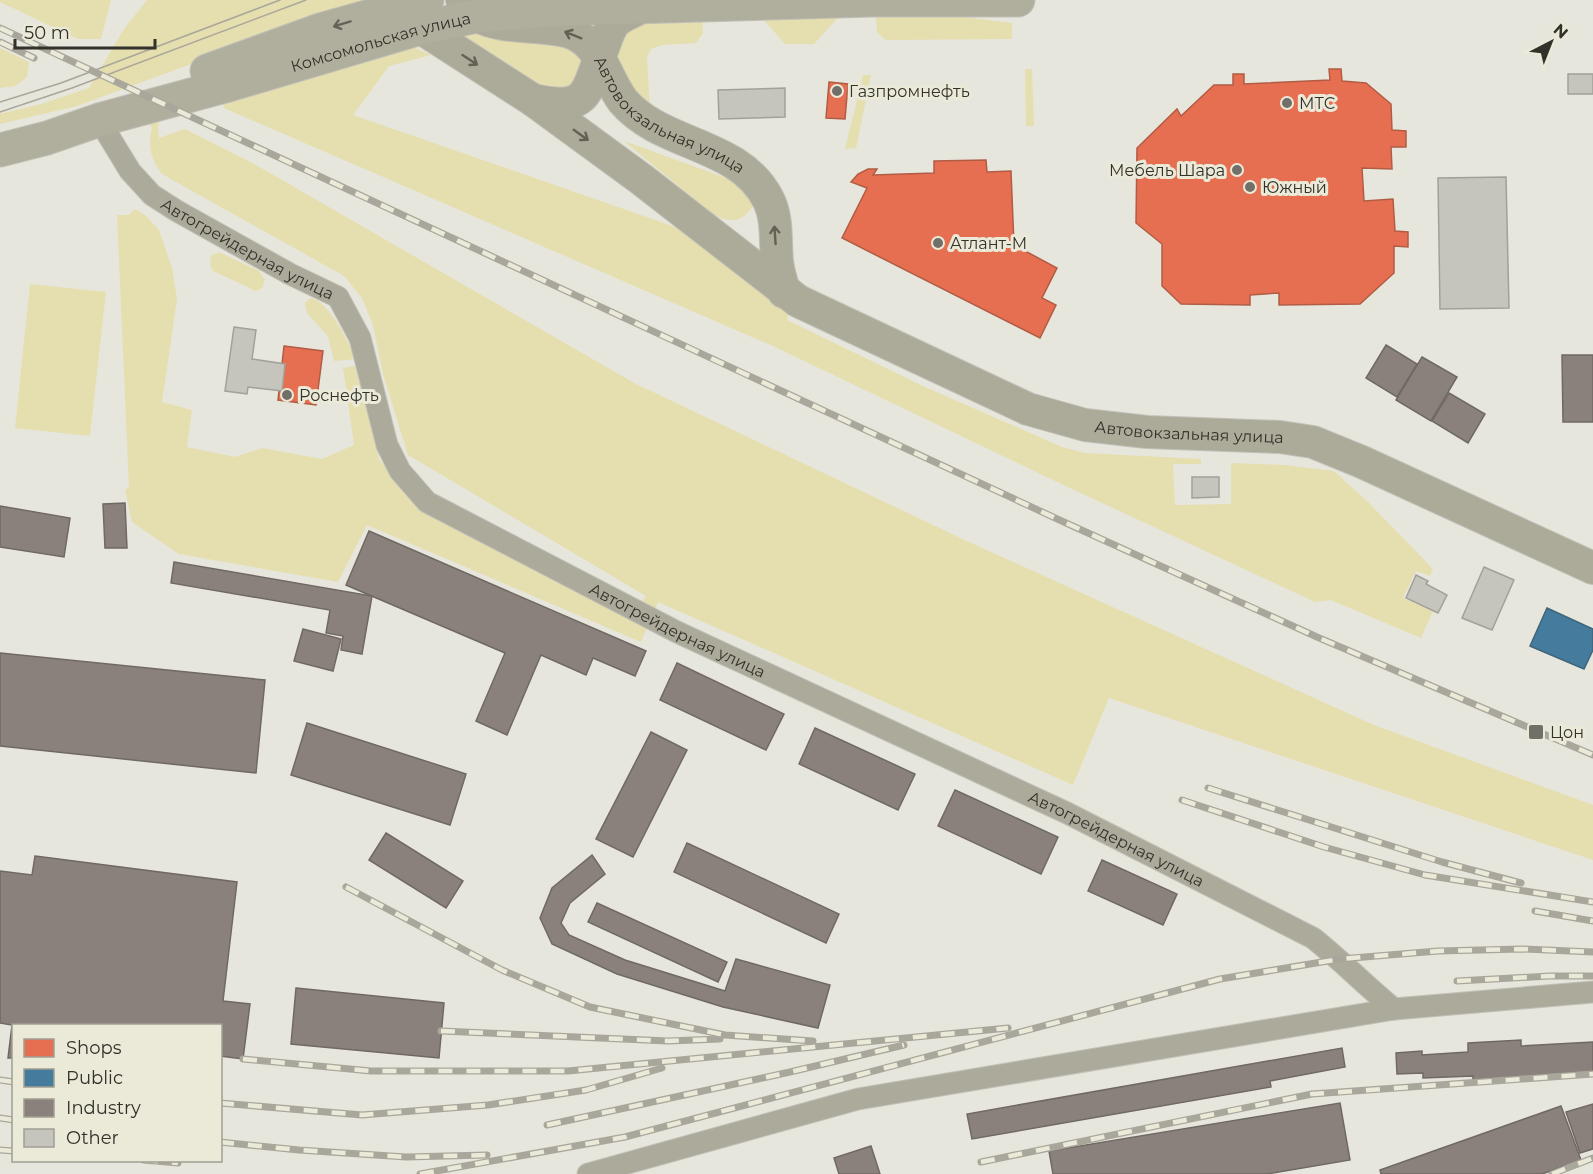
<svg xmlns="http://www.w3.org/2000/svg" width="1593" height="1174" font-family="Montserrat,sans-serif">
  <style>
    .green { fill: #e5deae }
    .shops { fill: #e76f51; stroke: #b15c45; stroke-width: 1.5 }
    .public { fill: #457b9d; stroke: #3f657a; stroke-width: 1.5 }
    .industry { fill: #8a817c; stroke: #706963; stroke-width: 1.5 }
    .building { fill: #c5c4bd; stroke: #a2a199; stroke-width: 1.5 }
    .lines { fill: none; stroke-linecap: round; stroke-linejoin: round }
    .street-casing { stroke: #c2c1b9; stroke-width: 23 }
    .secondary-casing { stroke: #c2c1b9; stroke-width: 34 }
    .primary-casing { stroke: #c2c1b9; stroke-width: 35 }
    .street { stroke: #acaa9a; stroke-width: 21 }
    .secondary { stroke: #acaa98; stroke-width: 32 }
    .primary { stroke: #b0ae9d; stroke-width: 33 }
    .tram { stroke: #a9a79b; stroke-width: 1.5 }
    .rail-casing { stroke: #a9a79b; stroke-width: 7 }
    .rail { stroke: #ebe9d8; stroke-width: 4.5; stroke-dasharray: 14; stroke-linecap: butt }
    .oneway { stroke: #646358 }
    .oneway2 { stroke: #636156 }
    .poi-dot { fill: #717068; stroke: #ebe9d8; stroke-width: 2 }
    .labels { text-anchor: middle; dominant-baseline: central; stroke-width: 6; stroke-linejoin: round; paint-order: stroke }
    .street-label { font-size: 16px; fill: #32312a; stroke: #ebe9d8 }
    .poi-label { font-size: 16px; fill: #32312a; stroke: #ebe9d8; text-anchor: start }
  </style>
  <rect width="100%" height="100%" fill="#e7e6dc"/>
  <g class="green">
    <polygon points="0,0 111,0 101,39 78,39 0,2"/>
    <polygon points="147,0 363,0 355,8 262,38 77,106 0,124 0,114 41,104 89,88 124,29"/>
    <polygon points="845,10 814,44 785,44 757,12"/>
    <polygon points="883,10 907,10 1012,23 1012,39 885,40 877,32 876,18"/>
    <polygon points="702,14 703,33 696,43 662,45 651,49 647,57 650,111 616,77 617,34 627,22"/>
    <polygon points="463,30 568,41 586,54 574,89 549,90 464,37"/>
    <polygon points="411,46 431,55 389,66 353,115 684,230 790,311 787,320 925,387 1062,447 1085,453 1201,459 1201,464 1173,464 1175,505 1231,504 1231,463 1284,465 1334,471 1367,501 1433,569 1430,576 1416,571 1403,598 1433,611 1421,638 1331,600 1315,602 1057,482 775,347 224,108 220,94"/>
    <polygon points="0,48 29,62 27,77 15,86 0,88"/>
    <polygon points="1025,69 1032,69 1034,126 1026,126"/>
    <polygon points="863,75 871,75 856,148 845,149"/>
    <path d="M 132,114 L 160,119 L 158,127 L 159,138 L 185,129 L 256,165 L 634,383 L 971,543 L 1374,725 L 1593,805 L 1593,860 L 1109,698 L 1073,785 L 658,602 L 641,642 L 367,525 L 338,582 L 179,554 L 132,522 L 125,489 L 129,488 L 117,215 L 129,215 L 134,209 L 145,215 L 159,230 L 172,268 L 177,299 L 162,402 L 192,410 L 187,447 L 235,457 L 262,448 L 322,459 L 354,445 L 343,368 L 355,366 L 379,459 L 418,508 L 633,615 L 646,596 L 408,455 L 383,374 L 373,325 L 362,298 L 344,276 L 162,174 C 150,158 148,146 152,127 Z"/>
    <path d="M 624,141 L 751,187 L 757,201 C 744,219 737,225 715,216 Z"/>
    <polygon points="219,252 259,271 265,280 262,288 256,291 213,271 210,264 211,256"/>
    <polygon points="30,284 106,292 90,436 15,428"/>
    <path d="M 310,298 C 330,301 347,342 357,359 L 334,361 L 328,336 L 307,313 L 305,303 Z"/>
  </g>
  <g class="shops">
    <polygon points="1329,69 1341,69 1342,81 1366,83 1391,104 1392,130 1406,131 1406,147 1391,147 1392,169 1362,168 1364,201 1393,199 1395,231 1408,232 1408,247 1394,246 1394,273 1360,304 1279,305 1279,293 1250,295 1250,305 1181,304 1162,286 1162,244 1136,223 1137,148 1177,109 1181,116 1214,85 1233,85 1233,74 1244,74 1244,84 1330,80"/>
    <polygon points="829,82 848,84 845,119 826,118"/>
    <polygon points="986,160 987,172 1011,171 1014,245 1057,268 1042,298 1056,305 1040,338 842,238 867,188 851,182 858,174 868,169 877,169 873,175 934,173 934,161"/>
    <polygon points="284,346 323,351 316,405 278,400"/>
  </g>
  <polygon class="public" points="1547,608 1593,629 1593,650 1584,669 1530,646"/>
  <g class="industry">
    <polygon points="1386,345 1417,364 1397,397 1366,378"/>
    <polygon points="1562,355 1593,355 1593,422 1563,422"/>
    <polygon points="1422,357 1457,377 1431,421 1396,400"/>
    <polygon points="1449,393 1485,414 1468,443 1432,421"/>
    <polygon points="125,503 127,548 105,548 103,504"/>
    <polygon points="0,506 70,518 64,557 0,547"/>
    <polygon points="369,531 646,651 635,676 593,658 586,675 541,655 507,735 476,721 505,653 346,585"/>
    <polygon points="174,562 372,596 362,654 341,650 343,636 326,633 330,610 171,583"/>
    <polygon points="303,629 341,639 333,671 294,661"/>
    <polygon points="0,653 265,680 256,773 0,746"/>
    <polygon points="677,663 784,714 766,750 660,700"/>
    <polygon points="307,723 466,774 450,825 291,775"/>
    <polygon points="815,728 915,774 898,810 799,764"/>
    <polygon points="651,732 687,750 633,857 596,839"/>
    <polygon points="955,790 1058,837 1041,874 938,826"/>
    <polygon points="386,833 463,881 446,908 369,860"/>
    <polygon points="687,843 839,914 826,943 674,872"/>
    <polygon points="592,855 605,874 570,903 561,923 569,935 625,960 725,991 736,959 830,985 818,1028 723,1007 617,974 552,944 540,918 552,888"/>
    <polygon points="35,856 237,882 223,1001 250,1004 243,1059 220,1056 220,1026 14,1026 14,1058 8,1058 12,1025 0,1023 0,871 32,875"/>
    <polygon points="1102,860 1177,894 1163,925 1088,891"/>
    <polygon points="597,903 727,962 718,982 588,922"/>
    <polygon points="296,988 444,1003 439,1058 291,1044"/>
    <polygon points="1521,1040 1521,1046 1593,1042 1593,1074 1473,1081 1473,1076 1423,1078 1423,1073 1397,1074 1396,1053 1422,1051 1422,1055 1468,1052 1468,1043"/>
    <polygon points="1342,1048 1345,1067 1270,1081 1271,1087 972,1139 967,1114"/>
    <polygon points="1340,1103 1350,1160 1267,1174 1053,1174 1049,1151"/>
    <polygon points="1593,1104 1593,1149 1580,1153 1566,1112"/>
    <polygon points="1561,1106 1581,1160 1542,1174 1381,1174 1380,1170"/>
    <polygon points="871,1146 880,1174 839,1174 834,1158"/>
  </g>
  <g class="building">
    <rect x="1568" y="74" width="25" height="20"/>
    <polygon points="785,88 785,117 719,119 718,90"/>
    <polygon points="1506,177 1509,308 1440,309 1438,178"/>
    <polygon points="234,327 256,330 252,359 285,364 282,391 248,387 247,394 225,391"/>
    <polygon points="1192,477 1219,477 1219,497 1192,498"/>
    <polygon points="1484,567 1514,580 1492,630 1462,618"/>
    <polygon points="1416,575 1428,581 1426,584 1447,595 1438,613 1406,598"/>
  </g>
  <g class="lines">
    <g class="street-casing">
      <g id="street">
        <path id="s1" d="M 99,120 L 130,171 L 152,195 L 177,211 L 290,274 L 338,297 L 360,338 L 387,445 L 400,471 L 427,502 L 677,632 L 1067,813 L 1313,938 C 1342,961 1366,986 1394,1009"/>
        <polyline points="588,1174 858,1099 1394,1009 1593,992"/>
      </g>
    </g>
    <g class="secondary-casing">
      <g id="secondary">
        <path id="s2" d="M 462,0 C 467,5 472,13 478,16 C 503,30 545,24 572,33 C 601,44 606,79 623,101 C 662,147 739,142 768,199 C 778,218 775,241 777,261 C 778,272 782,282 784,292"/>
        <path id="s3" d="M 407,16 L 421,28 L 533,100 L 641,179 L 798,301 L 1028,409 L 1085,425 L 1147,432 L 1280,437 L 1313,442 L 1362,462 L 1593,568"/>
        <path d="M 533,100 C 589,112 586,94 603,48 C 606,40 609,29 615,22 C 621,16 632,12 640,8"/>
      </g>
    </g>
    <g class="primary-casing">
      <g id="primary">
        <polyline points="207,71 320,30 427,0"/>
        <path id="s4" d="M 0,150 L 47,138 L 99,120 L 232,84 L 421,28 L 477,16 L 564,9 L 873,0 L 1018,0"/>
      </g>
    </g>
    <use href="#street" class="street"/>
    <use href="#secondary" class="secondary"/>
    <use href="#primary" class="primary"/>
    <g class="tram">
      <polyline points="0,102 61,83 280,0"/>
      <polyline points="0,112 72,88 306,0"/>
    </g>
    <g class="rail-casing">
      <g id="rail">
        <polyline points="0,28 1066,523 1317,637 1593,755"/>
        <polyline points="0,42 34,58"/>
        <polyline points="1208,788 1442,862 1521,883"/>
        <polyline points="1182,800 1324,847 1425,875 1593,902"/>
        <polyline points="346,887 502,970 590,1007 725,1035 813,1041"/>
        <polyline points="1535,911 1593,921"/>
        <polyline points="1457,981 1550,976 1593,976"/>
        <polyline points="441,1031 668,1041 720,1039"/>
        <polyline points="243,1059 371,1071 568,1071 1008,1028"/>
        <polyline points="0,1080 14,1082"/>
        <polyline points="220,1103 362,1115 488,1105 586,1090 662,1068"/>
        <polyline points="0,1118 14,1120"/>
        <polyline points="547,1125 790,1072 904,1045"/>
        <polyline points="220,1142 299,1150 406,1157 487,1155"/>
        <polyline points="0,1150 14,1151"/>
        <polyline points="144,1160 178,1163"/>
        <polyline points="981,1162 1312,1094 1593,1074"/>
        <polyline points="420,1174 625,1137 1220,979 1340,959 1438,951 1522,949 1593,952"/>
        <polyline points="1552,1174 1593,1158"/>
      </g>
    </g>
    <use href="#rail" class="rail"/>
  </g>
  <defs><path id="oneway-shaft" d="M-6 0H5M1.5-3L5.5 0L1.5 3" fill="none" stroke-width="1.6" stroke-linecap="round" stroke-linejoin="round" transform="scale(1.5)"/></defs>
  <use class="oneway" href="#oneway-shaft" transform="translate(342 24) rotate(163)"/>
  <g class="oneway2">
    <use href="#oneway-shaft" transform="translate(573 35) rotate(-158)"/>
    <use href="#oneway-shaft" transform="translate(470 60) rotate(33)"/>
    <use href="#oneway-shaft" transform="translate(581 135) rotate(36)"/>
    <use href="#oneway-shaft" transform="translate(775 235) rotate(-94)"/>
  </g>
  <g class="poi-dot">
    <circle cx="837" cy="91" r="6"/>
    <circle cx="1287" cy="103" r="6"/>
    <circle cx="1237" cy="170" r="6"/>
    <circle cx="1250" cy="187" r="6"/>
    <circle cx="938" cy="243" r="6"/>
    <circle cx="287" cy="395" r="6"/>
    <rect x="1528" y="724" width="16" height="16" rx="3"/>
  </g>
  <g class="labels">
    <g class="street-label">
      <text stroke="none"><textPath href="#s4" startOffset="396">Комсомольская улица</textPath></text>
      <text stroke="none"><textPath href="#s2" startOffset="250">Автовокзальная улица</textPath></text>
      <text stroke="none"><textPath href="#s1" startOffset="202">Автогрейдерная улица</textPath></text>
      <text stroke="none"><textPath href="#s3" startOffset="902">Автовокзальная улица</textPath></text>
      <text stroke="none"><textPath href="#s1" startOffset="813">Автогрейдерная улица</textPath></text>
      <text stroke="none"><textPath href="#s1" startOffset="1299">Автогрейдерная улица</textPath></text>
    </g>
    <g class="poi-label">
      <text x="849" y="91">Газпромнефть</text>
      <text x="1299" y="103">МТС</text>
      <text x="1225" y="170" text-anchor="end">Мебель Шара</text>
      <text x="1262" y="187">Южный</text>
      <text x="950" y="243">Атлант-М</text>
      <text x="299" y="395">Роснефть</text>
      <text x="1550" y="732">Цон</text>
    </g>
  </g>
  <rect x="12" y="1024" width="210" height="138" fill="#ebe9d8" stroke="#a19f92" stroke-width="1.5"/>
  <rect x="24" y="1039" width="30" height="18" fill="#e76f51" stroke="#a19f92" stroke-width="1.5"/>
  <text x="66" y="1054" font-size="18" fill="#32312a">Shops</text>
  <rect x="24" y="1069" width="30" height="18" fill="#457b9d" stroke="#a19f92" stroke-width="1.5"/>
  <text x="66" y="1084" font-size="18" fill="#32312a">Public</text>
  <rect x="24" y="1099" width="30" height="18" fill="#8a817c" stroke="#a19f92" stroke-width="1.5"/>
  <text x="66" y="1114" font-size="18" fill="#32312a">Industry</text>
  <rect x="24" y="1129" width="30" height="18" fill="#c5c4bd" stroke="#a19f92" stroke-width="1.5"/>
  <text x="66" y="1144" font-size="18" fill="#32312a">Other</text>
  <g transform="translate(1551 42) rotate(42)" stroke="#ebe9d8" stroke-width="4.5" paint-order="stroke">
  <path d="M0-4.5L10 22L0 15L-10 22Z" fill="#32312a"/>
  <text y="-9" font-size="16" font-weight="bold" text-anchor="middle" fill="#32312a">N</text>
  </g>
  <path d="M15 39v9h140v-9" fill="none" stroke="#32312a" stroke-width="3"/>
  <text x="24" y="39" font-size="18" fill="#32312a" stroke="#ebe9d8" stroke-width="4.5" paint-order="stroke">50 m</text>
</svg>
